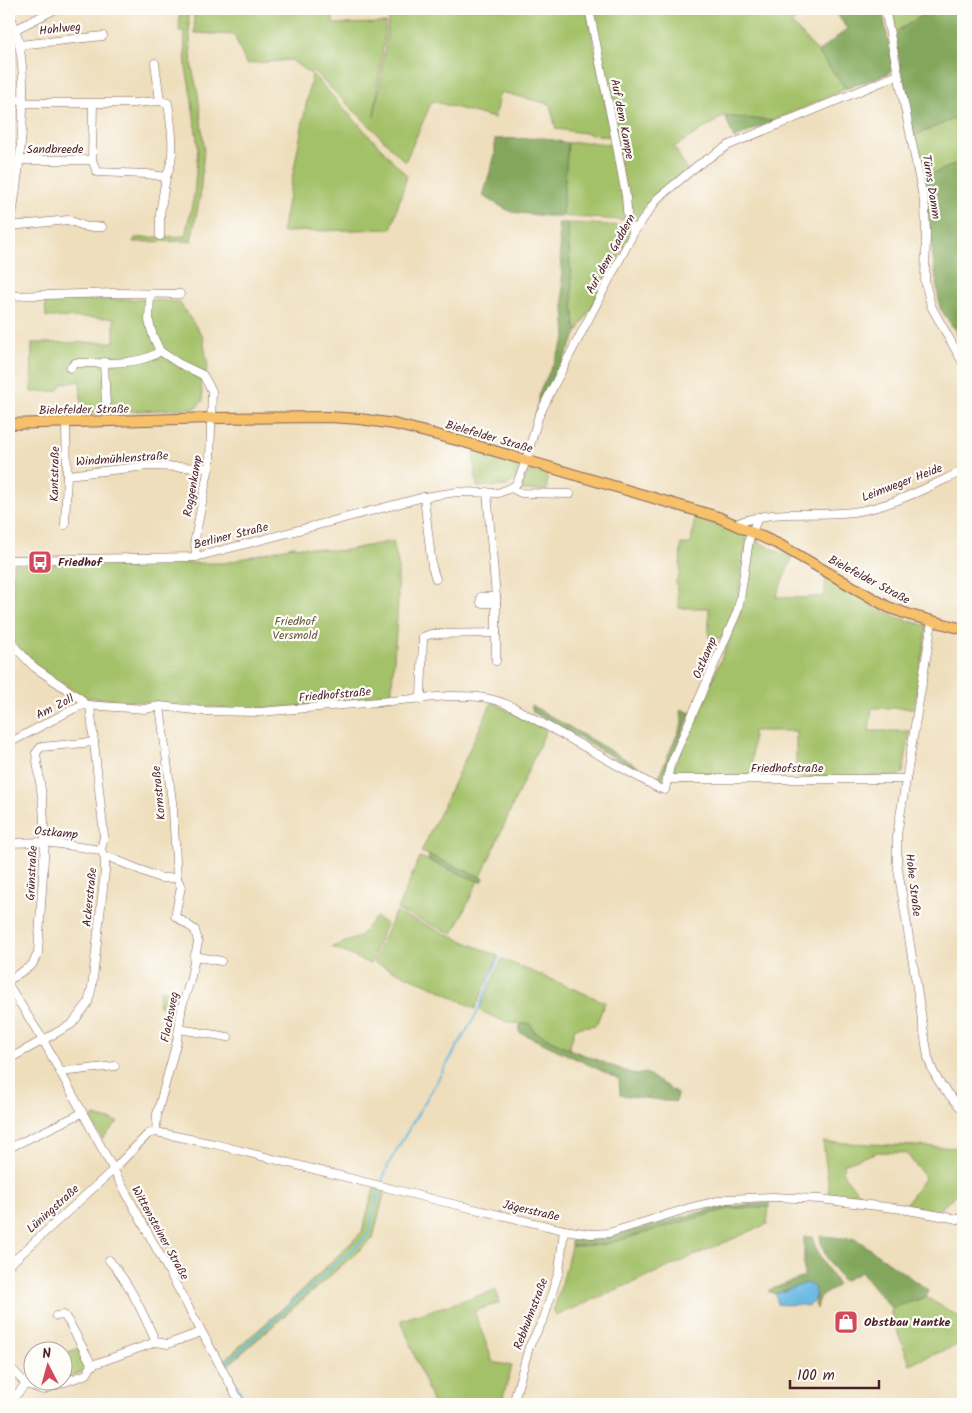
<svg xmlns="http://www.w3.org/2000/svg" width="972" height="1413" font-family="Kalam,sans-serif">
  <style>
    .green { fill: #a3c168; stroke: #76704a }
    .forest { fill: #82a75c; stroke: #666344 }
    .water { fill: #66b9e2; stroke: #586c86 }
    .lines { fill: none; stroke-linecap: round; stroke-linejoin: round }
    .stream { stroke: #66b9e2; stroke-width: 2 }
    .minor-casing { stroke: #83625e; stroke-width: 9 }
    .major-casing { stroke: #83625e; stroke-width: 12 }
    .minor { stroke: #fff; stroke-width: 8 }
    .major { stroke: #f6c16b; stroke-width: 10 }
    .labels { text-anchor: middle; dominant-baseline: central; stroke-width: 4.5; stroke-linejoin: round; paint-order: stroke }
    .street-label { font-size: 12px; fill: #4a1f2b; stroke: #fdfcf7 }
    .poi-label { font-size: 12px; font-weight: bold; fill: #4a1f2b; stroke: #fdfcf7; text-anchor: start }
    .park-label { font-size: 12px; fill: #695840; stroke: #fdfcf7 }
  </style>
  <rect width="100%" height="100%" fill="#fdfcf7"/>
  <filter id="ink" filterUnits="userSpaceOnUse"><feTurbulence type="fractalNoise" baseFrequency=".02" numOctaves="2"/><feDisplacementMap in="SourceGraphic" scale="10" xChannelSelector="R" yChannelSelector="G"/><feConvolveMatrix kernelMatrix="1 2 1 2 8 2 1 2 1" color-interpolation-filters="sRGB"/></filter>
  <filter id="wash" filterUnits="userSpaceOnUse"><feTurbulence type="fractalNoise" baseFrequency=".0096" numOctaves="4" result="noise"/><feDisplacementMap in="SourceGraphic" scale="20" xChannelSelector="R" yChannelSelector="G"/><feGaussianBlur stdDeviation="1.12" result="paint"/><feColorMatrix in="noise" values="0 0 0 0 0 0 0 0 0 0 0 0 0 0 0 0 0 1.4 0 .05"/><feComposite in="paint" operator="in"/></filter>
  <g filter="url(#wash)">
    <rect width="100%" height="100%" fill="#eedebc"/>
    <g class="green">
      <polygon points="180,9 188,9 192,68 198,93 204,147 200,197 191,241 133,242 135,238 185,236 194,196 198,147 191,94 186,68 184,31 179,31"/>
      <polygon points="193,9 333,9 333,24 386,23 374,117 380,86 390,9 587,9 612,137 556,129 550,104 500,92 494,118 432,101 405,162 372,128 313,71 310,74 291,60 246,64 234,35 195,33"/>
      <polygon points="592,9 812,9 791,23 818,52 846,89 773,121 724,116 674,147 688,171 638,223 634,223 630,220"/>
      <polygon points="888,9 933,9 894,33"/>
      <polygon points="312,74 407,176 391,229 282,232"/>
      <polygon points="963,115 963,161 922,178 914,136"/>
      <polygon points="590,142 613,145 622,189 626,218 623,220 562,216 568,143"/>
      <polygon points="567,223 628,226 629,238 578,331 575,326"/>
      <polygon points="143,299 179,302 203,337 208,367 201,385 203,401 196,408 82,414 80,381 62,384 58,391 31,392 32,343 114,342 114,318 46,317 45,300"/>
      <polygon points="473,452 515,464 518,470 515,479 507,486 477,487"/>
      <polygon points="535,469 547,471 547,491 522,490 519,486 524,482 527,472"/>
      <polygon points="695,516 743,532 747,536 738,598 724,638 709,638 709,608 679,608 676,581 680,574 681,544 691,544"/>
      <polygon points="752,539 792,558 776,597 802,598 824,596 826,578 865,602 900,618 927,626 914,708 872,708 869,731 910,731 903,773 898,776 796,777 796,731 753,731 752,776 674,777 672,771 737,623 743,598"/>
      <polygon points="393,541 398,563 398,603 391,699 294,707 233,709 94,698 86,698 41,670 13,642 13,564 225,563 293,546 341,551"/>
      <polygon points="492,702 546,730 481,877 421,852"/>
      <polygon points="420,857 478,881 453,934 397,910"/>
      <polygon points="395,912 498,956 475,1009 436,988 373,962"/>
      <polygon points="376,917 386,924 370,964 332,947 359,937"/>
      <path d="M 502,959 L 605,1002 L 596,1025 L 575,1028 L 569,1049 L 534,1031 L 530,1023 C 510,1026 496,1018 479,1010 Z"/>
      <polygon points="161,989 183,994 178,1009 158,1005"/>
      <polygon points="94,1116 118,1122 102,1139 91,1120"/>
      <polygon points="823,1142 963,1148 963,1189 936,1212 906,1204 925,1177 906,1153 878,1152 843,1164 844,1176 865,1200 830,1196"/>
      <polygon points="374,1188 385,1190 373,1238 228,1365 223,1361 288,1304 362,1232"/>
      <polygon points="769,1207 767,1224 556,1316 553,1312 564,1276 571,1246 602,1245 728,1209"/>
      <polygon points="496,1290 499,1303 474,1311 493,1362 512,1366 503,1397 486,1404 433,1404 401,1320"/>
      <polygon points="926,1297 963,1319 963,1343 910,1364 891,1314 891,1308"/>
      <polygon points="79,1348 86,1363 82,1372 63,1380 63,1354"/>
    </g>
    <g class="forest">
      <polygon points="838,9 882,9 893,66 889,73 846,89 818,52 847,29 836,12"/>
      <polygon points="933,9 963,9 963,115 914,136 894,33"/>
      <polygon points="725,116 773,121 734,139"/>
      <polygon points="544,138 568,143 562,216 545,216 511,212 483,196 495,155 495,139"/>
      <polygon points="963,161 963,342 940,308 922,178"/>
      <polygon points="558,223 567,223 575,326 578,331 536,414 540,391 566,337"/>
      <polygon points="531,705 658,778 682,724 681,709 691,713 662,785 533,712"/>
      <polygon points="429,855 481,877 484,878 482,882 478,881 428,860"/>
      <polygon points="530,1023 534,1031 569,1049 636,1075 646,1073 677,1093 676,1102 620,1095 619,1079 519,1032 520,1025"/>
      <polygon points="769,1202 769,1207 728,1209 602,1245 571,1246 571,1240 602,1239 715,1208"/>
      <path d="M 820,1236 L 856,1239 L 929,1291 L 926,1297 L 891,1308 L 861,1272 L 843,1281 C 832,1266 822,1254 820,1236 Z"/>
      <path d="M 804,1237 L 812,1237 C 817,1255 828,1270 838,1285 L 819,1298 L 817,1309 L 814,1300 L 816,1296 L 807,1283 L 776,1294 L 769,1292 L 769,1290 L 804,1277 Z"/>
    </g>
    <path class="water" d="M 807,1283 L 814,1287 C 816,1297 815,1300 807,1306 C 795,1303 788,1306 777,1304 L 776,1294 Z"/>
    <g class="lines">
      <g class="stream">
        <polyline points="382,1181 389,1163 477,1013 499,957"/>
        <polyline points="247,1404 225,1364 368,1235 379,1191"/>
      </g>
    </g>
  </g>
  <g filter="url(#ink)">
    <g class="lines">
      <g class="minor-casing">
        <g id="minor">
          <polyline points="589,9 616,141 626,196 628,222 634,232"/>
          <polyline points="885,9 925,207 926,232 925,282 931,306 963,363"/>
          <path d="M 9,14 C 36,63 18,180 9,235"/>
          <polyline points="16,29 56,9"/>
          <polyline points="19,45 103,36"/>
          <polyline points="155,63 160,101"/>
          <path d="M 9,98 L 22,100 L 27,103 L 133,103 L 160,101 L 168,103 C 171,126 177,155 166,177 L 147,174 L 97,172 L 92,160 L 93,104"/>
          <polyline points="19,160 92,160"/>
          <polyline points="10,226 68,220 87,227 102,227"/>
          <polyline points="160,236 160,214 166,177"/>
          <polyline points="150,295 149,321 153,336 160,351 178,363 203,375 212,391 210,461 195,539 196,557"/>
          <polyline points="9,296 117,293 180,294"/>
          <polyline points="104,362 106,406"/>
          <path d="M 70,368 L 75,363 C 99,363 141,366 160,351"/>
          <polyline points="67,475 148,466 209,468"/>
          <polyline points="511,488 521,493 570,494"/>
          <polyline points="487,492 496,597 496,661"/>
          <polyline points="424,497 432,567 436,579"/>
          <path d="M 736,524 C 773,508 813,517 853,512 C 891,507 928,487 963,471"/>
          <polyline points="65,525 67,475 66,424"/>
          <polyline points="9,560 196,557 424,497 457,492 498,493 511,488 517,483 526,461 538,418 552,389 634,232 658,198 698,165 729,145 898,75"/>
          <polyline points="496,597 481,597 481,603 496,603"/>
          <path d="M 932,622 L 897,835 L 897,863 L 928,1057 C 934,1080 947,1093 963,1110"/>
          <polyline points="9,641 34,667 81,699 85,705"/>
          <polyline points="421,699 423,637 431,634 496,633"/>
          <polyline points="160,706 173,810 177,878"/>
          <path d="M 9,743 L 77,707 L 85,705 L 145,709 L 160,706 L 203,711 L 260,712 L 449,696 C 475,696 489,696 513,707 L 658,788 L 665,790 L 670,766 L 737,612 L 740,600 L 749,540 L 758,517"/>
          <polyline points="667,779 906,779"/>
          <polyline points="9,843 45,842 101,850"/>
          <polyline points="105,858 111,858 160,878 177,878 181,887 175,916 195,930 198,942 190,981 182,1006 177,1041 157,1114 156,1132"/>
          <polyline points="194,956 221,961"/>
          <polyline points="9,980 32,965 38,953 45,842 43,804 36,753 41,747 94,742"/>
          <polyline points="9,986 43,1040 241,1404"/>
          <polyline points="179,1029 228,1037"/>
          <polyline points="9,1059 72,1024 88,1003 92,987 105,870 105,858 101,850 104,836 90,705"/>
          <polyline points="60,1072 115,1066"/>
          <polyline points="9,1148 82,1113"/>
          <path d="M 109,1260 C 131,1285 142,1312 156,1342"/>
          <polyline points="9,1265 113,1170 148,1134 156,1132 214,1144 436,1200 564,1230 591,1234 609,1233 689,1208 727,1199 772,1197 820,1199 902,1209 963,1220"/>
          <polyline points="92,1365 156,1342 168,1344 201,1332"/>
          <polyline points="9,1366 26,1384 43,1390 87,1374 92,1365 70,1324 64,1315 56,1316"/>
          <polyline points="9,1403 26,1384"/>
          <polyline points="513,1404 529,1347 544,1318 559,1271 564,1230"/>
        </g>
      </g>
      <g class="major-casing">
        <polyline id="major" points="9,424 212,418 329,417 360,419 394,424 464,442 718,517 780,545 888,607 910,615 963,629"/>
      </g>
      <use href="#minor" class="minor"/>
      <use href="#major" class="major"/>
    </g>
  </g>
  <defs>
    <g id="bus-square" transform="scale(1.25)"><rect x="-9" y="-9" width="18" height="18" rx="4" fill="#d1495b" stroke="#fdfcf7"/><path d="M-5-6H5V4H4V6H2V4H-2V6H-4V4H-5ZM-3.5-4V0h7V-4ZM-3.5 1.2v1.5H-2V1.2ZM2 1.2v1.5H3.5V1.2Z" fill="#fff"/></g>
    <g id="shop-square" transform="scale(1.25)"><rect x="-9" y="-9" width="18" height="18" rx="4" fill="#d1495b" stroke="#fdfcf7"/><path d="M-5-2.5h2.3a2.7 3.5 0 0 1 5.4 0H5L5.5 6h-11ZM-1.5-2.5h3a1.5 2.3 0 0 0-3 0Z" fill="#fff"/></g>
  </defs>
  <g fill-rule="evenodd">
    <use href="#bus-square" x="40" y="562"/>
    <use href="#shop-square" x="846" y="1322"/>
  </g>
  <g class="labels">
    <g class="street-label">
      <text transform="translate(60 29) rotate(-6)">Hohlweg</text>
      <text transform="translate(622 119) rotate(79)">Auf dem Kampe</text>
      <text x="55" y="149">Sandbreede</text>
      <text transform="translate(931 187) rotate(81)">Türns Damm</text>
      <text transform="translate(611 254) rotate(-61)">Auf dem Gaddern</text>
      <text transform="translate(84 410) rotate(-1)">Bielefelder Straße</text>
      <text transform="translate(489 437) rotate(16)">Bielefelder Straße</text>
      <text transform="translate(122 459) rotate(-4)">Windmühlenstraße</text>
      <text transform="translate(55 474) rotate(-89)">Kantstraße</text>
      <text transform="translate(902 483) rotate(-21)">Leimweger Heide</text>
      <text transform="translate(193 486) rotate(-80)">Roggenkamp</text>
      <text transform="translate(231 536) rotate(-14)">Berliner Straße</text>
      <text transform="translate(869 580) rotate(28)">Bielefelder Straße</text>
      <text transform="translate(705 658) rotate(-67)">Ostkamp</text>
      <text transform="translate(335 695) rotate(-5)">Friedhofstraße</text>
      <text transform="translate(55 707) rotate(-27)">Am Zoll</text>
      <text x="787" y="768">Friedhofstraße</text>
      <text transform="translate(159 793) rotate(-96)">Kornstraße</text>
      <text transform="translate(56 833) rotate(5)">Ostkamp</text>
      <text transform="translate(32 873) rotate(-87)">Grünstraße</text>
      <text transform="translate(913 885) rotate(83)">Hohe Straße</text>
      <text transform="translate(90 897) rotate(-84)">Ackerstraße</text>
      <text transform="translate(170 1017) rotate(-79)">Flachsweg</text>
      <text transform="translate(53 1209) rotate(-42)">Lüningstraße</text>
      <text transform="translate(531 1211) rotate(13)">Jägerstraße</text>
      <text transform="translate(160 1233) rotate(61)">Wittensteiner Straße</text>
      <text transform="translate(531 1314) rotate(-69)">Rebhuhnstraße</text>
    </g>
    <g class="poi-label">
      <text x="58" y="562">Friedhof</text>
      <text x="864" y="1322">Obstbau Hantke</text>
    </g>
    <g class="park-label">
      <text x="295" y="621">Friedhof<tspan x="295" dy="14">Versmold</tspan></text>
    </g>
  </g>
  <rect width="972" height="1413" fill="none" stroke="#fdfcf7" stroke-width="30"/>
  <g transform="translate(48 1366) rotate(354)"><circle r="24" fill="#fdfcf7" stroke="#b5a4a5"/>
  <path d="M0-4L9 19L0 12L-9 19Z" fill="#d1495b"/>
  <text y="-8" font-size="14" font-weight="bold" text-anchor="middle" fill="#4a1f2b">N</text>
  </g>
  <path d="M790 1380v8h89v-8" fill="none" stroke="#4a1f2b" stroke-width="2.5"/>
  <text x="797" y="1380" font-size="15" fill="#4a1f2b" stroke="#fdfcf7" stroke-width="4" paint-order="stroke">100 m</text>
</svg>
